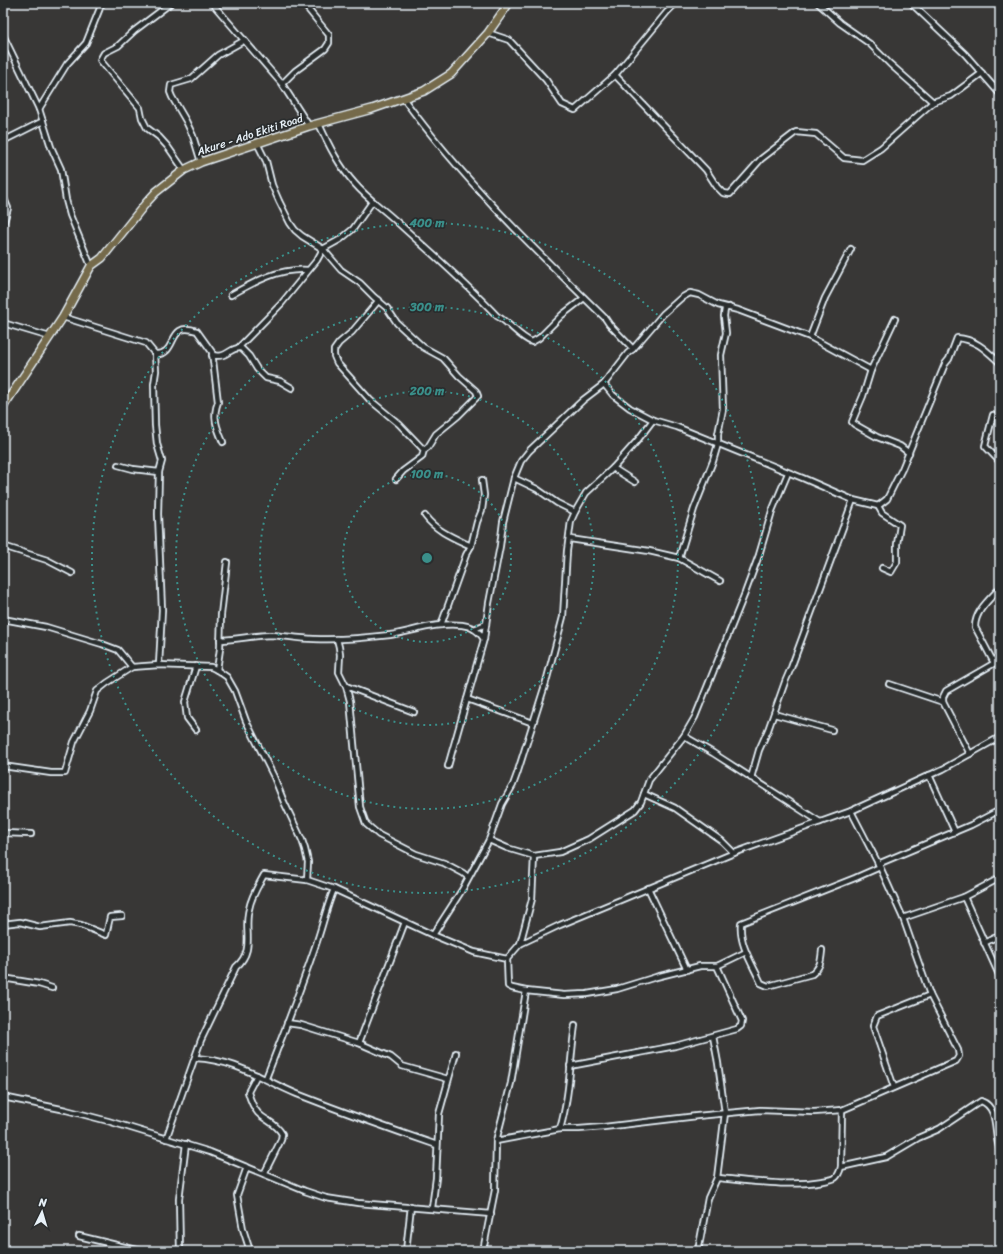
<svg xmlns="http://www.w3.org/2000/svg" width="1003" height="1254" font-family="Sriracha,sans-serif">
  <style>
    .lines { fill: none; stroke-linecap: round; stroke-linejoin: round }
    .minor-casing { stroke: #e8f1f8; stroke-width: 8 }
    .primary-casing { stroke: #e8f1f8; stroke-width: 10 }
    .minor { stroke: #2a2d2e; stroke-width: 4.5 }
    .primary { stroke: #746b4b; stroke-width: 7 }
    .ring { fill: none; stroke: #3a8f8a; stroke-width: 2; stroke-dasharray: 2 4 }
    .labels { text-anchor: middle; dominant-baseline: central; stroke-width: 3.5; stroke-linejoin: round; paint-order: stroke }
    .street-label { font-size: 11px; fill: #e8f1f8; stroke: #2a2d2e }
    .centre { fill: #3a8f8a; stroke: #2a2d2e; stroke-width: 2 }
    .ring-label { font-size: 12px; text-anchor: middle; font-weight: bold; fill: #3a8f8a; stroke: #2a2d2e; stroke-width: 3.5; stroke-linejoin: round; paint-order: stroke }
  </style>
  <rect width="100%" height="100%" fill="#383736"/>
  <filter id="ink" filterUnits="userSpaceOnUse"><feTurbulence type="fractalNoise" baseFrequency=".025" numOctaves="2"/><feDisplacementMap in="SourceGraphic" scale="8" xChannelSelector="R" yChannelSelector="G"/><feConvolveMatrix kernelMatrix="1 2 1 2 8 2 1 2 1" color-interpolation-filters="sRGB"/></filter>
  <g filter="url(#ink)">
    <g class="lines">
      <g class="minor-casing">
        <g id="minor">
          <polyline points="171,3 134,31 118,46 104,53 100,60 140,108 142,118 147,128 159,137 168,147 184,170"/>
          <polyline points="212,3 282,84 309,126"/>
          <polyline points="818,3 840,23 870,44 890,64 933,102 951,96 982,73"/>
          <polyline points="911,3 965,54 1000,94"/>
          <polyline points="488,33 509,40 546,80 562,104 575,110 615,75 667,12 676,3"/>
          <polyline points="3,35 39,109 51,147 61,169 66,200 70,215 91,266"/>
          <polyline points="615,75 706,170 717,187 723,193 730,194 761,159 796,132 816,134 844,158 862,160 881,148 933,102"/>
          <polyline points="282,84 295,71 325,49 329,43 329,35 303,3"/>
          <path d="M 403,98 C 462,179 534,249 605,318 L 609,324 L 633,349 L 628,353 L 604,384 L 583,400 L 529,451 L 521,461 L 514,478 L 503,522 L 500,546 L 489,603 L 484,639 L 448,766"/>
          <polyline points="39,109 67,64 86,43 102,3"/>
          <path d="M 319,124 C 329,146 339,166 355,184 C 368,199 382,208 396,221 C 430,252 465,282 497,316 C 510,323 519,337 532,342 L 539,338 L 562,315 L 584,298"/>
          <polyline points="3,141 43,121"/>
          <polyline points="257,143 266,161 272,185 279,201 290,223 295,230 302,236 323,249 341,270 360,283 374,297 387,308 397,323 423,347 443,358 459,376 476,391 478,396 458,416 436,434 428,447 424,450 422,457 403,471 396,479"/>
          <polyline points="201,162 193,136 186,121 172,97 170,92 171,85 191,79 218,55 245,40"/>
          <polyline points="3,196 8,208 3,225"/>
          <path d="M 231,295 C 256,281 279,268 308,270"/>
          <polyline points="379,300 352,332 339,343 334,350 334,356 337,363 370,400 399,424 424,450"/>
          <polyline points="63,317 146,343 155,354 156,371 154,384 155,425 157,444 162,461 159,472 158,514 162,610 159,665"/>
          <polyline points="895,319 871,370 863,396 852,422 854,424 877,437 900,446 909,453"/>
          <polyline points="3,323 50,337"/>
          <polyline points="810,337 825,298 851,249"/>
          <polyline points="238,348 281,304 317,260 323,249 341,239 353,229 372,202"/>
          <polyline points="633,349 663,314 681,298 690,293 699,295 718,305 738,310 810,337 871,370"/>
          <path d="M 155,354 C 179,356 166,320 197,331 L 212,352 L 218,402 C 212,417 217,428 223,442"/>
          <path d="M 212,355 C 228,359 229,347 241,348 L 249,356 L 257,369 L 266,378 L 280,381 L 292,388"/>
          <path d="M 604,384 L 613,395 L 630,408 L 653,420 L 677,427 L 805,479 L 853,500 L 878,506 L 887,499 L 902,469 L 945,364 L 949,359 L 957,338 C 976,339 987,351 1000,363"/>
          <polyline points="993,415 985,446 1000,462"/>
          <polyline points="118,465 133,469 159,472"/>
          <polyline points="613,468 635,482"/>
          <polyline points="514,478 537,489 557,503 575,512"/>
          <polyline points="878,506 882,513 900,525 897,544 897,562 891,572 882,568"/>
          <path d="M 425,516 C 436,531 454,538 471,546"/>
          <polyline points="570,539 649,551 679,558 694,509 713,461 718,444 718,434 723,409 721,355 726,333 724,316 725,309 729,307"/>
          <polyline points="3,546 47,560 72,573"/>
          <polyline points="679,558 720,581"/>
          <polyline points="3,619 46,627 102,644 118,650 132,667"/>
          <polyline points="441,625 466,555 471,546 477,522 482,510 484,495 482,480"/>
          <polyline points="474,629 486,624"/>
          <polyline points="337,639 339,647 340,655 339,672 346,686 350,701 360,807 366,824 379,835 416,854 444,863 463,873 468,877"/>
          <path d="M 220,640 C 237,640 254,635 272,635 C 286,636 300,639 314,639 C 339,640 365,638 390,635 C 414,631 437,622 462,625 C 471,626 479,631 484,639"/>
          <path d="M 994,663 L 975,627 C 975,611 990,599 1000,588"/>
          <polyline points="217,670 220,649 221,615 227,562"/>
          <polyline points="889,684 943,702"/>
          <polyline points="346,686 414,712"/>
          <polyline points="467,699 533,723"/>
          <polyline points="774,714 832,730"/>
          <polyline points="196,730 187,718 185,702 196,666"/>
          <polyline points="684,736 713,753 820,822"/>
          <polyline points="970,754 943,702 943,697 946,691 1000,660"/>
          <polyline points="3,766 51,773 65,773 74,742 90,711 97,691 107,683 132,667 159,665 211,667 217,670 227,677 235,691 246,721 274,777 284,802 302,840 305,849 308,862 307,880 334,889 433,935 474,952 507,959"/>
          <polyline points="929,775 955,832"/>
          <polyline points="751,778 759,750 768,730 785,682 791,668 853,500"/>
          <polyline points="644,794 675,808 722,841 734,853"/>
          <polyline points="3,833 31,834"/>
          <polyline points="3,840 4,848 3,855"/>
          <polyline points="489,840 507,848 534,856 560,852 589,839 635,810 641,802 649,780 684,736 695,717 745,593 759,555 772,511 788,473"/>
          <polyline points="878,864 971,825 1000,810"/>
          <polyline points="648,888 687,970"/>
          <polyline points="964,897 1000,977"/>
          <polyline points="903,918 964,897 1000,878"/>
          <polyline points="3,924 20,922 40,927 70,923 81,925 106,935 110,917 122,916"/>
          <polyline points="433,935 462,890 489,840 502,804 513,785 517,774 546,682 563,617 567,551 571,521 575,512 586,493 613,468 637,441 653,420"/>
          <polyline points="984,943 1000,935"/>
          <polyline points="520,944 532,899 534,856"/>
          <path d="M 822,950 C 821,960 821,967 812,974 L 768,986 L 761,983 C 752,963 739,945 741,923 L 855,878 L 880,867"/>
          <polyline points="746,952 717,966 700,966 656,977 617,989 587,994 564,995 526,991 512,988 508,986 507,959 520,944 560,925 734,853 851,811 943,769 1000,737"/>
          <polyline points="3,978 39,984 52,988"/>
          <polyline points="287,1023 301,1025 359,1043 391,1057 402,1066 448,1079"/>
          <polyline points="359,1043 405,922"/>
          <path d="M 195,1058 C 236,1060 261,1079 297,1094 C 343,1112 390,1129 437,1145"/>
          <polyline points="570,1066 675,1046 737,1029 741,1026 742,1021 717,966"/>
          <path d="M 257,1075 L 248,1092 C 250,1099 253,1107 258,1113 C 266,1121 276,1123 282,1134 L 281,1140 L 264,1174"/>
          <path d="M 266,1078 C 283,1035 300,991 315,947 C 322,928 326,908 334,889"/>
          <polyline points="894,1087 873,1026 877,1016 930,995"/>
          <polyline points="3,1097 66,1110 108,1121 210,1152 305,1191 326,1198 358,1203 491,1214"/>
          <path d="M 560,1129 C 570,1095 570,1060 575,1025"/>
          <path d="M 166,1139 L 201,1040 L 236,967 C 256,950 243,930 249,909 C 251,897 258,886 264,875 L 307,880"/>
          <polyline points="496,1141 560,1129 579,1129 604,1127 697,1116 760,1110 814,1112 842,1110 956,1061 959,1056 958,1050 930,995 903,918 880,867 851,811"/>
          <polyline points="3,1152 3,1155"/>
          <polyline points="247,1167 237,1195 243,1229 250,1251"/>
          <polyline points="841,1167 842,1110"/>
          <path d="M 717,1178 C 752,1181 789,1187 823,1181 C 827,1180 832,1180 835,1178 C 839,1175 840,1171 841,1167 L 886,1157 L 918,1138 L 939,1129 L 981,1101 C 1000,1108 993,1134 1000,1150"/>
          <polyline points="432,1208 436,1178 439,1114 456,1053"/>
          <polyline points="79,1236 141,1251"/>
          <polyline points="180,1251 179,1199 186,1144"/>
          <polyline points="406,1251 411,1206"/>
          <polyline points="483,1251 495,1190 496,1141 511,1083 526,991"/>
          <polyline points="698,1251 708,1198 717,1178 725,1113 718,1063 713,1036"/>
        </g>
      </g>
      <g class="primary-casing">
        <polyline id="primary" points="3,407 63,317 91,266 102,258 146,203 156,192 184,170 201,162 309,126 372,109 424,91 451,74 488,33 509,3"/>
      </g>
      <use href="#minor" class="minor"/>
      <use href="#primary" class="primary"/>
    </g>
  </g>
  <g class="ring">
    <circle cx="427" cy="558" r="84"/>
    <circle cx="427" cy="558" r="167"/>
    <circle cx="427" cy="558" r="251"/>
    <circle cx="427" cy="558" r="335"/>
  </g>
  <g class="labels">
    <g class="street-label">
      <text transform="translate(250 135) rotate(-18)">Akure - Ado Ekiti Road</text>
    </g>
  </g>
  <circle cx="427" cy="558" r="6" class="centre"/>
  <g class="ring-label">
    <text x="427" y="227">400 m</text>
    <text x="427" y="311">300 m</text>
    <text x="427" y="395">200 m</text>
    <text x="427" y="478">100 m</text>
  </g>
  <rect width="1003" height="1254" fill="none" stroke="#2a2d2e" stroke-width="16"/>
  <rect x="8" y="8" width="987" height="1238" fill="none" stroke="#e8f1f8" stroke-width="1.5" filter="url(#ink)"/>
  <g transform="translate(42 1212) rotate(5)" stroke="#2a2d2e" stroke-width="3" paint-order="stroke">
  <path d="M0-3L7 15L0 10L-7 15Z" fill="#e8f1f8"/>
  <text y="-6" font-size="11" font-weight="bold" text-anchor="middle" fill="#e8f1f8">N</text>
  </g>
</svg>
